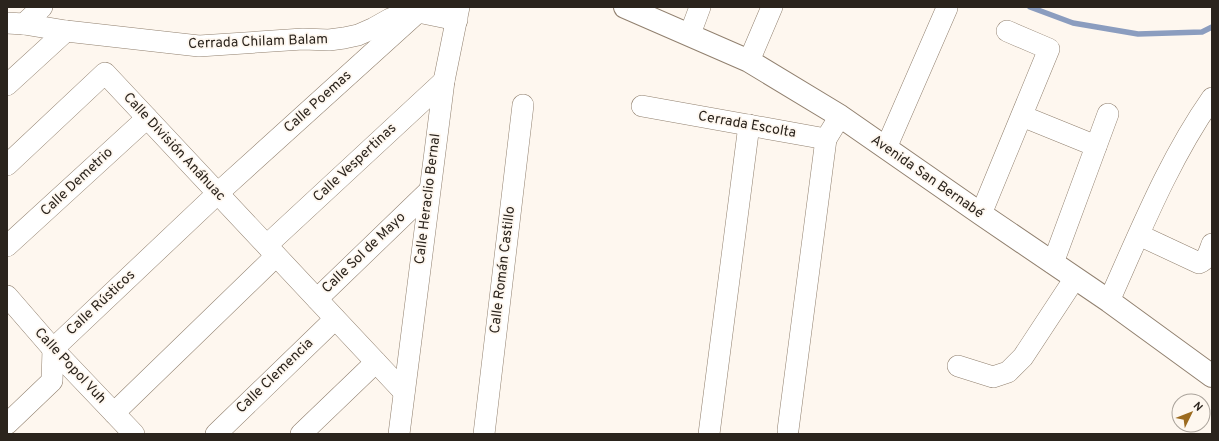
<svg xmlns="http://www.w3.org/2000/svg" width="1219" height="441" font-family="Overpass,sans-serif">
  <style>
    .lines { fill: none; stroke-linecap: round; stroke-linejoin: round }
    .stream { stroke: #8b9dbf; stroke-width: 5.5 }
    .minor-casing { stroke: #91806f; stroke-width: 22 }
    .major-casing { stroke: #91806f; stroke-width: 24 }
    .minor { stroke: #fff; stroke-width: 21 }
    .major { stroke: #fff; stroke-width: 22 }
    .labels { text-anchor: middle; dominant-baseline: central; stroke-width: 3.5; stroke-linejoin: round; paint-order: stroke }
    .street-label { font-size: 14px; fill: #2b241d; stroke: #fef7ef }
  </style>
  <rect width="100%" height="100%" fill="#fef7ef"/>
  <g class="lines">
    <polyline class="stream" points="1030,7 1073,23 1138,34 1202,32 1212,27"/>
    <g class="minor-casing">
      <g id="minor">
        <polyline points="7,23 24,24 66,31 199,46 303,39 329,40 344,38 358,35 374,28 390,19 405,13 418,12 457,20"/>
        <polyline points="24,24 42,7"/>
        <polyline points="690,34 700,7"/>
        <polyline points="749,61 772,7"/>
        <polyline points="7,85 66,31"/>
        <polyline points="642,106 826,139 840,116"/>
        <polyline points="1022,116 1096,146"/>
        <polyline points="886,148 947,8"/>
        <polyline points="7,165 105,73 404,392"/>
        <polyline points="981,214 1049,49 1007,31"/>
        <path d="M 1139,235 L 1199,263 C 1208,259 1209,252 1212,244"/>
        <polyline points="267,245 444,81"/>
        <polyline points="7,246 147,118"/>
        <polyline points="1053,263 1108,114"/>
        <polyline points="7,296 53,349 134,434"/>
        <polyline points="317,299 429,191"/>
        <path d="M 1109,301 C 1140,232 1169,159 1212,98"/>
        <polyline points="958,366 993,377 1008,372 1023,357 1075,278"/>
        <polyline points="114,413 276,256"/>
        <polyline points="7,424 52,381 53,349 218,193 418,12"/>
        <polyline points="788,430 826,139"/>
        <polyline points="216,434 335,319"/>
        <polyline points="301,434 376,362"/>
        <polyline points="399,434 444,81 459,7"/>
        <polyline points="484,434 523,105"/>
        <polyline points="709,434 749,125"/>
      </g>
    </g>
    <g class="major-casing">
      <polyline id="major" points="625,7 749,61 840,116 981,214 1109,301 1212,376"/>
    </g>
    <use href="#minor" class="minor"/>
    <use href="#major" class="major"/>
  </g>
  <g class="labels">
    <g class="street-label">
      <text transform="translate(258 42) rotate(-2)">Cerrada Chilam Balam</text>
      <text transform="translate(318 102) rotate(-42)">Calle Poemas</text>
      <text transform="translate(747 125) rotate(10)">Cerrada Escolta</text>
      <text transform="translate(174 147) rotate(47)">Calle División Anáhuac</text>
      <text transform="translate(355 163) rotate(-43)">Calle Vespertinas</text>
      <text transform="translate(927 177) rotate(35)">Avenida San Bernabé</text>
      <text transform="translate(77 182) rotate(-43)">Calle Demetrio</text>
      <text transform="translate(428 199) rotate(-83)">Calle Heraclio Bernal</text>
      <text transform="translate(364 253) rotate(-44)">Calle Sol de Mayo</text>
      <text transform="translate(503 270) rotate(-83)">Calle Román Castillo</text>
      <text transform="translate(101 303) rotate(-43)">Calle Rústicos</text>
      <text transform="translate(70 366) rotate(47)">Calle Popol Vuh</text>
      <text transform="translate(275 376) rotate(-44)">Calle Clemencia</text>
    </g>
  </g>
  <rect width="1219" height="441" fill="none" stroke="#2b241d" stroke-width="16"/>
  <g transform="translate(1191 413) rotate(47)"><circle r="19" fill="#fef7ef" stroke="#aaa39b"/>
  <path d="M0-3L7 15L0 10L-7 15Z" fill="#9c6b1f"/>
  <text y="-6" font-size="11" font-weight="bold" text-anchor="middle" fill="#2b241d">N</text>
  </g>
</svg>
